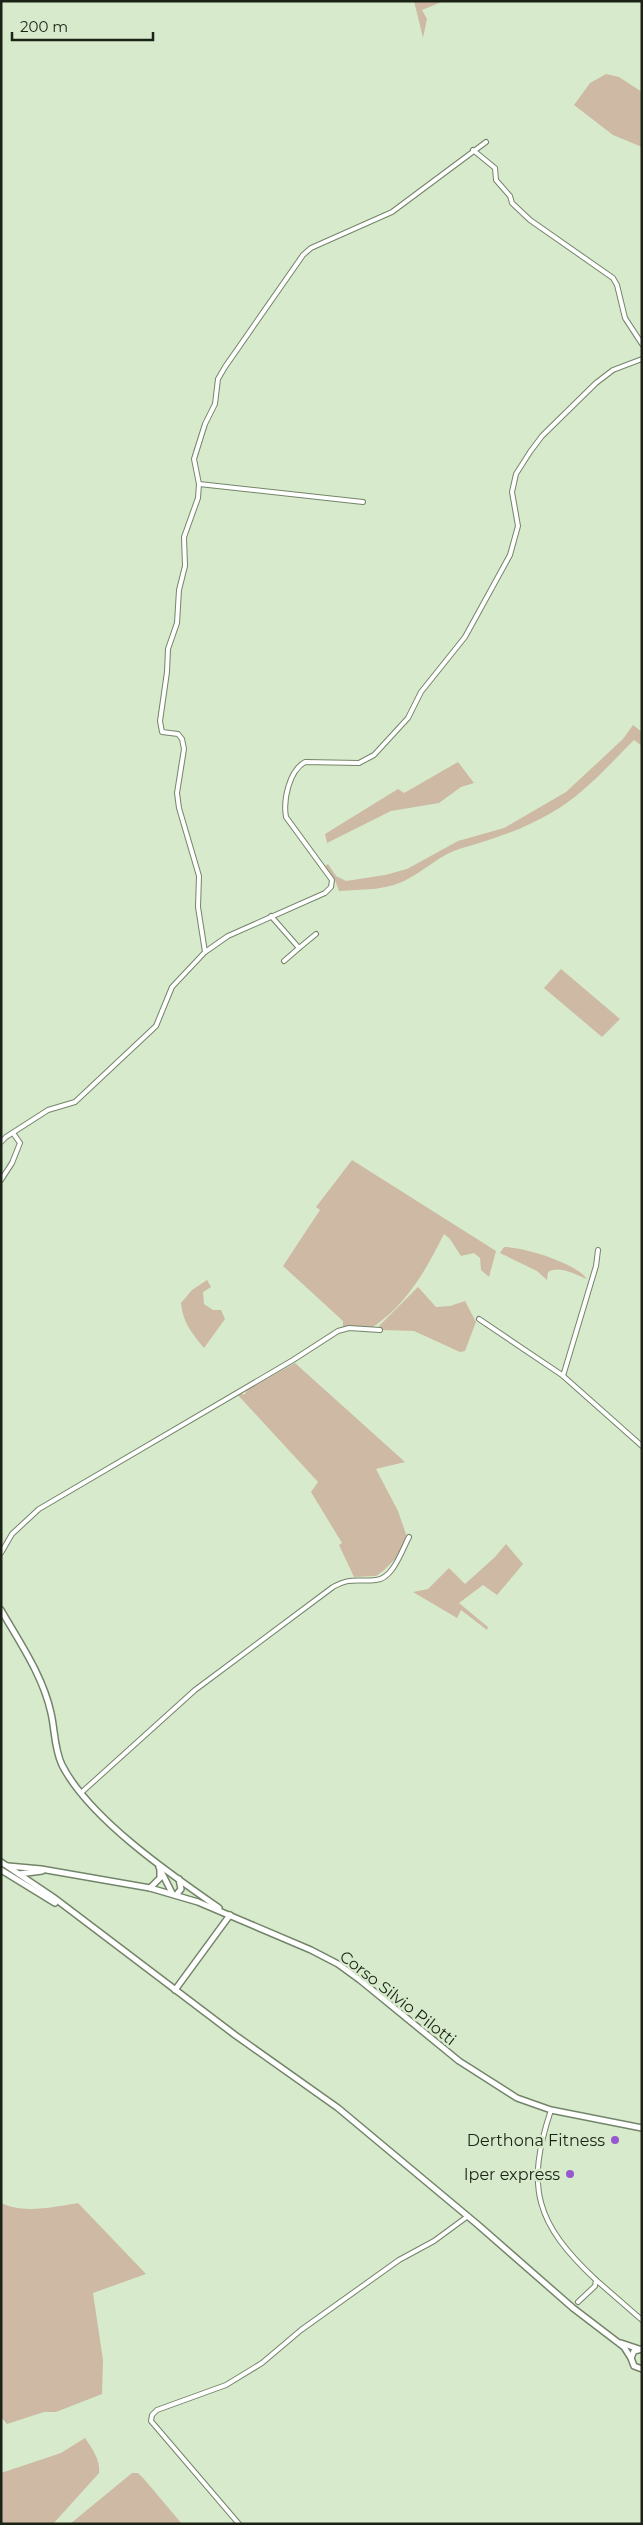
<svg xmlns="http://www.w3.org/2000/svg" width="643" height="2525" font-family="Montserrat,sans-serif">
  <style>
    .green { fill: #ceb9a4 }
    .lines { fill: none; stroke-linecap: round; stroke-linejoin: round }
    .street-casing { stroke: #738569; stroke-width: 6 }
    .secondary-casing { stroke: #738569; stroke-width: 8 }
    .street { stroke: #fff; stroke-width: 4 }
    .secondary { stroke: #fff; stroke-width: 5 }
    .poi-dot { fill: #9758cf; stroke: #d7ebcc; stroke-width: 2 }
    .labels { text-anchor: middle; dominant-baseline: central; stroke-width: 5; stroke-linejoin: round; paint-order: stroke }
    .street-label { font-size: 16px; fill: #1b2317; stroke: #d7ebcc }
    .poi-label { font-size: 16px; fill: #1b2317; stroke: #d7ebcc; text-anchor: end }
  </style>
  <rect width="100%" height="100%" fill="#d7ebcc"/>
  <g class="green">
    <polygon points="414,1 444,1 422,10 427,19 423,38"/>
    <polygon points="606,74 619,77 642,92 642,147 613,135 574,105 590,83"/>
    <path d="M 633,725 L 642,732 L 642,746 L 634,740 C 609,765 583,795 551,813 C 522,830 491,840 459,849 C 440,855 424,871 406,880 C 385,891 361,889 339,891 L 335,880 L 325,866 L 328,864 L 336,876 L 346,881 L 385,875 L 407,869 L 458,841 L 504,828 L 566,792 L 623,739 Z"/>
    <polygon points="458,762 474,783 461,787 439,803 391,811 327,843 325,834 398,789 404,793"/>
    <polygon points="561,969 620,1019 602,1037 544,988"/>
    <path d="M 352,1160 L 496,1251 L 489,1277 L 481,1270 L 480,1258 L 474,1253 L 461,1256 L 450,1239 L 444,1234 C 426,1270 407,1304 373,1327 L 343,1327 L 343,1321 L 283,1266 L 320,1210 L 316,1207 Z"/>
    <path d="M 504,1247 C 524,1247 576,1263 587,1279 C 576,1275 560,1265 548,1272 L 547,1280 L 537,1271 L 500,1253 Z"/>
    <path d="M 207,1280 L 211,1287 L 203,1292 L 204,1304 L 213,1310 L 221,1310 L 225,1319 L 204,1348 C 193,1335 182,1321 181,1303 L 192,1290 Z"/>
    <polygon points="418,1287 436,1307 450,1306 465,1301 476,1322 465,1351 460,1352 414,1331 382,1330 379,1326"/>
    <polygon points="295,1363 405,1462 376,1469 398,1511 407,1537 395,1559 383,1571 376,1576 354,1577 339,1545 342,1543 311,1492 318,1482 236,1393 240,1392 244,1395 248,1389"/>
    <polygon points="506,1544 523,1564 497,1595 483,1585 459,1603 488,1627 487,1630 461,1610 457,1618 413,1592 428,1589 449,1568 465,1584 495,1557"/>
    <path d="M 1,2203 C 23,2214 54,2207 78,2203 L 146,2274 L 93,2293 L 103,2360 L 102,2394 L 56,2412 L 44,2412 L 7,2424 L 1,2417 Z"/>
    <path d="M 85,2438 C 92,2448 101,2461 99,2473 L 53,2524 L 1,2524 L 1,2473 L 61,2453 Z"/>
    <polygon points="132,2473 138,2473 144,2479 182,2524 70,2524"/>
  </g>
  <g class="lines">
    <g class="street-casing">
      <g id="street">
        <polyline points="473,150 495,168 496,180 510,196 512,203 530,220 613,278 617,285 625,318 642,344"/>
        <polyline points="199,484 363,502"/>
        <polyline points="271,916 299,948 316,934"/>
        <path d="M 205,952 L 228,936 L 325,893 L 331,887 L 332,880 L 286,817 C 283,800 289,771 305,762 L 359,763 L 374,755 L 408,718 L 421,692 L 465,637 L 510,555 L 518,526 L 512,492 L 516,474 L 530,452 L 542,436 L 596,383 L 613,370 L 642,359"/>
        <polyline points="284,961 299,948"/>
        <polyline points="1,1142 6,1137 48,1110 75,1102 156,1026 172,987 205,952 198,907 199,876 179,808 177,793 184,749 182,739 178,734 162,732 160,721 167,672 168,649 177,623 179,590 185,566 184,537 198,498 199,484 194,459 205,424 215,404 218,379 225,367 303,255 311,248 392,212 486,142"/>
        <polyline points="1,1180 12,1163 20,1143 13,1133"/>
        <polyline points="479,1319 562,1375 642,1446"/>
        <polyline points="563,1376 596,1266 598,1250"/>
        <polyline points="1,1553 12,1534 39,1509 293,1360 338,1331 349,1328 380,1330"/>
        <path d="M 82,1792 L 195,1690 L 333,1587 C 351,1577 357,1582 376,1580 C 393,1579 402,1550 409,1537"/>
        <path d="M 551,2110 C 525,2188 536,2224 596,2280 L 595,2286 L 578,2302"/>
        <polyline points="596,2280 642,2320"/>
        <polyline points="239,2524 157,2428 151,2421 152,2415 157,2410 226,2385 262,2363 301,2330 399,2260 434,2241 468,2216"/>
      </g>
    </g>
    <g class="secondary-casing">
      <g id="secondary">
        <path d="M 1,1610 C 20,1643 43,1676 51,1713 C 55,1730 54,1748 62,1765 C 89,1818 170,1874 219,1908"/>
        <polyline points="1,1862 53,1897 235,2035 338,2108 477,2224 573,2308 624,2347 631,2358"/>
        <polyline points="8,1866 41,1869 150,1888 198,1902 311,1950 338,1964 360,1980 459,2061 517,2098 551,2110 642,2128"/>
        <polyline points="159,1867 172,1893"/>
        <polyline points="1,1870 55,1903"/>
        <polyline points="19,1874 42,1871"/>
        <polyline points="150,1888 160,1878 160,1870"/>
        <polyline points="177,1894 181,1889 179,1879"/>
        <polyline points="175,1990 230,1915"/>
        <polyline points="621,2343 639,2349"/>
        <polyline points="642,2349 634,2351 631,2358 634,2366 642,2369"/>
      </g>
    </g>
    <use href="#street" class="street"/>
    <use href="#secondary" class="secondary"/>
  </g>
  <g class="poi-dot">
    <circle cx="615" cy="2140" r="5"/>
    <circle cx="570" cy="2174" r="5"/>
  </g>
  <g class="labels">
    <g class="street-label">
      <text transform="translate(398 1998) rotate(38)">Corso Silvio Pilotti</text>
    </g>
    <g class="poi-label">
      <text x="605" y="2140">Derthona Fitness</text>
      <text x="560" y="2174">Iper express</text>
    </g>
  </g>
  <rect width="643" height="2525" fill="none" stroke="#1b2317" stroke-width="5"/>
  <path d="M12 32v8h141v-8" fill="none" stroke="#1b2317" stroke-width="2.5"/>
  <text x="20" y="32" font-size="15" fill="#1b2317" stroke="#d7ebcc" stroke-width="4" paint-order="stroke">200 m</text>
</svg>
